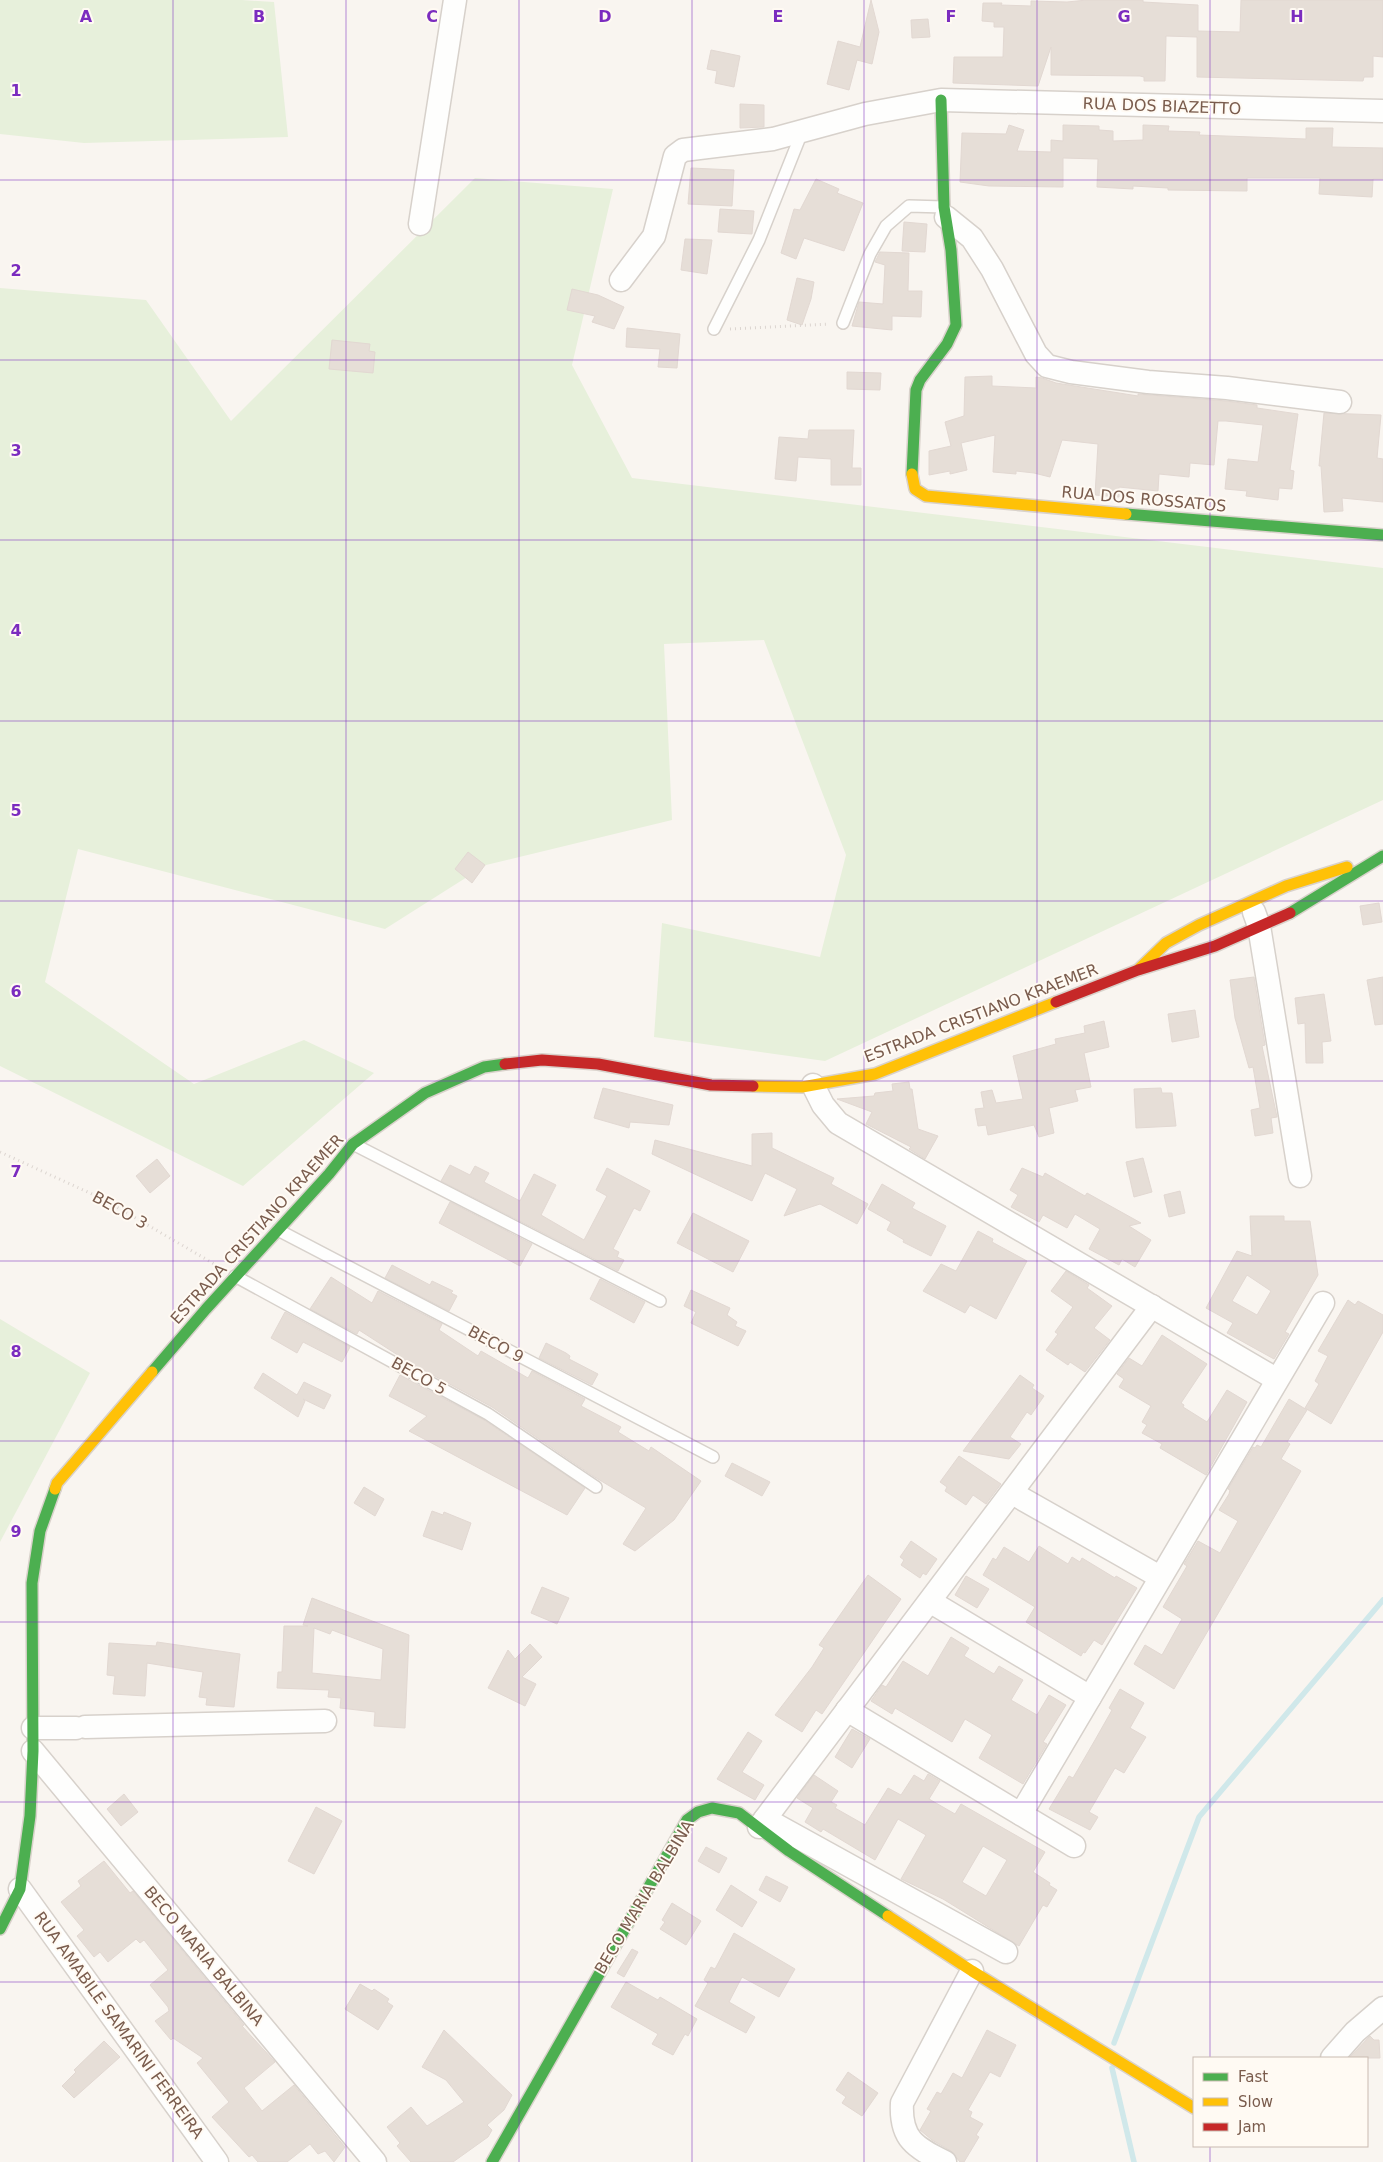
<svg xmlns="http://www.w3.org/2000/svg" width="1383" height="2162" font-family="'DejaVu Sans',sans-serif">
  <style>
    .green { fill: #e7f0db }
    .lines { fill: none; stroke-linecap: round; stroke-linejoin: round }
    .stream { stroke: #d0e8ea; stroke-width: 5.5 }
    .building { fill: #e6ded7; stroke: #e2d8d2; fill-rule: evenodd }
    .lane-casing { stroke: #d7d1cb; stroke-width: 14 }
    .street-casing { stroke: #d7d1cb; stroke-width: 25 }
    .fast-casing { stroke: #d9d2cb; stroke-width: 14 }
    .slow-casing { stroke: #d9d2cb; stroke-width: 14 }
    .jam-casing { stroke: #d9d2cb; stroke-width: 14 }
    .path { stroke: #dcd5d0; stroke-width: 3; stroke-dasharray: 1 4; stroke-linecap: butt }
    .lane { stroke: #fefefd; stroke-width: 11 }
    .street { stroke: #fefefd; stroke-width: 22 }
    .fast { stroke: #4caf50; stroke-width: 11 }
    .slow { stroke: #ffc107; stroke-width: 11 }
    .jam { stroke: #c62828; stroke-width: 11 }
    .grid { fill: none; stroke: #7b2cbf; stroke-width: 1; stroke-opacity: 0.55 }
    .labels { text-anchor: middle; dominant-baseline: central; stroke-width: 4; stroke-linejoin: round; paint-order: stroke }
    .street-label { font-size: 16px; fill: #7a5c4d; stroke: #fffaf3 }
    .grid-label { font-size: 16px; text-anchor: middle; font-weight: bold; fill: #7b2cbf; stroke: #fffaf3; stroke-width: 4; stroke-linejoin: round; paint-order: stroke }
  </style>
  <rect width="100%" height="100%" fill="#f9f5f0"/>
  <g class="green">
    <polygon points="0,0 242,0 274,2 288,137 84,143 0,134"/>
    <polygon points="475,178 613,189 572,365 632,478 1383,568 1383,800 825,1061 654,1037 662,923 820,957 846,855 764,640 664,644 672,820 486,865 385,929 78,849 45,982 194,1084 304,1040 374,1073 243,1186 0,1066 0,288 146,300 231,421"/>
    <polygon points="0,1319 90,1373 0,1542"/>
  </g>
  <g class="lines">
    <g class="stream">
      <polyline points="1114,2043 1199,1817 1383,1600"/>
      <polyline points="1112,2068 1134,2162"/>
    </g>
  </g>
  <g class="building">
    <polygon points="871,0 879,32 872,64 857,60 849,90 827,84 838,41 860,47"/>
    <polygon points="1087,0 1143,0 1143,2 1198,5 1198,31 1240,32 1241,0 1383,0 1383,57 1373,56 1373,77 1364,77 1363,81 1197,77 1197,37 1166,36 1165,81 1144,81 1144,77 1140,76 1051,75 1051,47 1038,86 953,83 954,57 1003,57 1004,27 994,27 994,22 982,21 983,3 1002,3 1001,5 1031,6 1031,1 1067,2"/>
    <polygon points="928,19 930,37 912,38 911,20"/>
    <polygon points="711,50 740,56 734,87 715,83 717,71 707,69"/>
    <polygon points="740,104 764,105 764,127 740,128"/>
    <polygon points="1009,125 1024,130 1017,151 1051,152 1051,140 1063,141 1063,125 1099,126 1099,130 1113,131 1113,141 1143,140 1143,125 1169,126 1168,131 1200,132 1199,135 1306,139 1306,128 1333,128 1332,147 1383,148 1383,179 1373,179 1372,197 1319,194 1320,178 1247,178 1247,191 1168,190 1168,188 1133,186 1133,189 1097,187 1098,159 1063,158 1063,187 989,186 960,182 962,133 1006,134"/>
    <polygon points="691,168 734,170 732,206 688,204"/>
    <polygon points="816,179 839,189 837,193 863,203 844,251 804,238 796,259 781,253 794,209 800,210"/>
    <polygon points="720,209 754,211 752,234 718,232"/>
    <polygon points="904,222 927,224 925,252 902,251"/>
    <polygon points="685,239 712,240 707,274 681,270"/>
    <polygon points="880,252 909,253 908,291 922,291 921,317 892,316 892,330 852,326 859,302 883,304 885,265 875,262"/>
    <polygon points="797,278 814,282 811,299 802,325 787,320"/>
    <polygon points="572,289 598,295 624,307 614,329 592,322 595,316 567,310"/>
    <polygon points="627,328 680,334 677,368 658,367 660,349 626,347"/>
    <polygon points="332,340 370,344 369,351 375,352 373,373 329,369"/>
    <polygon points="847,372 881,373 880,390 847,389"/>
    <polygon points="992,376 992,386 1036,388 1036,377 1042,378 1056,383 1138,396 1138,394 1226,401 1257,405 1257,408 1298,414 1290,470 1294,471 1292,489 1279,488 1278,500 1246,496 1247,491 1225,489 1228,459 1258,462 1263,425 1226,421 1218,421 1214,465 1190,463 1189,477 1159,474 1158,491 1119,487 1119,497 1095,495 1098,444 1062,440 1050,477 1034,473 1016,471 1016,474 993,472 995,435 961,443 967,470 950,474 950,471 929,475 929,451 951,446 945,422 964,416 965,377"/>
    <polygon points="1324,413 1381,415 1377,458 1383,459 1383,502 1342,498 1343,511 1324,512 1321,466 1319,466"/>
    <polygon points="809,430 854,430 852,468 861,468 861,485 831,485 831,459 798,457 796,481 775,479 779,437 808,439"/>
    <polygon points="468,852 485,865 472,883 455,869"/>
    <polygon points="1379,903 1382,922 1363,925 1360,906"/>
    <polygon points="1254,977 1265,1045 1262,1046 1277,1117 1271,1118 1273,1133 1255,1136 1251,1110 1260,1108 1253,1067 1249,1068 1235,1018 1230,980"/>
    <polygon points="1383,977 1383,1024 1375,1025 1367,980"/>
    <polygon points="1324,994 1331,1041 1322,1042 1323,1063 1306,1063 1305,1023 1298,1024 1295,998"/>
    <polygon points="1195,1010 1199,1037 1172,1042 1168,1014"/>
    <polygon points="1104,1021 1109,1047 1084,1053 1091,1087 1075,1090 1078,1101 1049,1108 1054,1133 1039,1137 1034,1125 988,1135 986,1125 978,1126 975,1109 984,1108 981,1092 992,1090 996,1103 1023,1099 1013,1056 1056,1044 1055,1039 1085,1033 1084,1026"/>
    <polygon points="909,1082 910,1089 912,1089 918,1129 938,1136 925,1159 909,1149 911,1147 866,1124 872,1112 837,1099 874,1096 875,1093 893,1091 892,1084"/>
    <polygon points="603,1088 673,1105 669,1125 630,1122 629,1128 594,1118"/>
    <polygon points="1161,1088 1162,1093 1172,1093 1176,1126 1136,1128 1134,1089"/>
    <polygon points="772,1133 772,1148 834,1178 831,1184 868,1204 857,1224 820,1204 784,1216 797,1189 765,1173 752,1201 652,1154 655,1140 752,1166 752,1134"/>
    <polygon points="1143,1158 1152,1192 1134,1197 1126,1162"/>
    <polygon points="157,1159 170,1176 150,1193 136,1176"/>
    <polygon points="450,1165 470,1175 475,1166 489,1173 484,1182 520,1201 534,1174 556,1185 541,1215 584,1240 607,1196 596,1190 607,1168 650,1191 640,1211 634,1208 613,1249 619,1252 617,1257 624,1260 618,1271 441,1181"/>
    <polygon points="1022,1168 1043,1177 1045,1173 1085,1196 1087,1193 1141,1223 1129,1226 1151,1240 1135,1267 1122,1259 1119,1265 1089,1249 1100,1229 1075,1214 1067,1228 1043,1215 1039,1222 1011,1207 1018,1195 1010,1190"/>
    <polygon points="882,1184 915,1203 912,1208 946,1226 931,1256 903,1242 904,1240 887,1230 891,1222 868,1209"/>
    <polygon points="1180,1191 1185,1213 1169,1217 1164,1195"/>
    <polygon points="450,1202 532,1244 520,1266 439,1223"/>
    <polygon points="693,1213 749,1241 733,1272 677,1243"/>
    <path d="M 1250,1216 L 1284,1216 L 1284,1221 L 1310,1221 L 1318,1275 L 1285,1332 L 1289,1334 L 1274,1359 L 1227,1333 L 1233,1323 L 1206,1308 L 1237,1251 L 1252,1256 ZM 1247,1275 L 1271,1291 L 1257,1315 L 1232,1301 Z"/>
    <polygon points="978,1231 993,1239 992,1242 1027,1261 996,1319 970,1305 965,1313 923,1291 941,1264 956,1271"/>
    <polygon points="392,1265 430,1285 432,1281 453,1291 451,1293 457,1296 449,1311 385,1278"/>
    <polygon points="1066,1271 1089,1285 1087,1288 1112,1306 1094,1328 1110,1340 1085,1372 1070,1362 1068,1365 1046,1350 1058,1334 1055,1332 1073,1307 1051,1291"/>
    <polygon points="331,1277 372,1303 378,1291 442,1324 439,1330 478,1356 481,1351 528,1378 532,1371 585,1399 581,1406 621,1427 618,1432 649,1451 651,1447 701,1481 674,1520 635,1551 623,1544 646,1508 593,1476 492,1407 407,1361 359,1330 357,1334 310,1309"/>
    <polygon points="600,1279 645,1302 634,1323 590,1299"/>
    <polygon points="691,1290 730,1308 727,1315 737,1322 735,1326 746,1331 738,1346 691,1323 696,1312 684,1306"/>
    <polygon points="1348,1300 1355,1305 1358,1301 1383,1315 1383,1332 1331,1424 1305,1408 1319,1384 1315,1381 1328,1356 1318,1351"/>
    <polygon points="285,1312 350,1347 342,1362 303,1342 297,1353 271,1338"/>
    <polygon points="1162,1335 1207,1364 1181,1403 1184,1405 1183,1407 1207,1422 1227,1390 1247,1402 1206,1475 1160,1448 1162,1444 1142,1433 1147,1425 1142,1422 1151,1406 1119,1387 1124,1379 1117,1374 1129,1358 1142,1366"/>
    <polygon points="546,1343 566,1353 570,1356 569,1359 598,1374 592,1385 539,1358"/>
    <polygon points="263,1373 297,1395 304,1382 331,1395 324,1409 303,1399 305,1401 298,1417 254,1388"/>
    <polygon points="400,1375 484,1420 585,1488 567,1515 409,1431 427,1416 389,1396"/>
    <polygon points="1020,1375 1034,1385 1032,1388 1044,1396 1031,1415 1027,1412 1010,1437 1021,1444 1009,1459 963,1451"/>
    <polygon points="1289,1399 1307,1410 1287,1442 1290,1444 1281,1459 1301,1471 1174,1689 1134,1664 1145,1645 1162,1655 1182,1619 1163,1607 1187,1566 1184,1564 1198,1541 1220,1553 1238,1521 1219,1510 1229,1494 1230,1490 1228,1489 1253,1447 1255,1448 1257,1445 1261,1447"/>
    <polygon points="959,1456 1001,1484 986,1504 973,1495 966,1505 945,1491 947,1487 940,1482"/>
    <polygon points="732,1463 770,1482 762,1496 725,1476"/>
    <polygon points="364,1487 384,1499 375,1516 354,1503"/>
    <polygon points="432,1511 443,1515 444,1512 471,1523 462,1550 423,1536"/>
    <polygon points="911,1541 937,1559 926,1575 923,1573 920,1578 901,1565 904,1560 900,1557"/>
    <polygon points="1039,1546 1068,1564 1072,1557 1080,1562 1082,1558 1115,1578 1116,1576 1137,1588 1102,1645 1094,1640 1085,1653 1083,1652 1081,1656 1026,1622 1035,1607 983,1575 993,1558 996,1560 1004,1547 1029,1562"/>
    <polygon points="868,1575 901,1599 822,1714 816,1710 802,1732 775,1715 812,1667 824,1648 819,1645"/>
    <polygon points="966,1576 989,1589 977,1608 955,1595"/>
    <polygon points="542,1587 569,1598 557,1624 531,1613"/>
    <path d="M 312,1598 L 409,1635 L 405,1728 L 374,1726 L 375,1712 L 340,1708 L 341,1698 L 328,1697 L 329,1690 L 277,1688 L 278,1672 L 282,1672 L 284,1626 L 308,1626 L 303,1625 ZM 314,1628 L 330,1634 L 332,1630 L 383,1649 L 381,1680 L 312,1673 Z"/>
    <polygon points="951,1637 969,1648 964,1656 994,1674 999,1666 1023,1680 1011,1700 1037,1715 1049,1695 1066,1705 1043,1742 1047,1744 1023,1784 979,1758 992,1735 965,1719 952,1742 895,1708 892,1714 871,1701 882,1685 886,1687 903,1661 928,1676"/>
    <polygon points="157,1642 240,1654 234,1707 206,1705 207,1698 199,1697 203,1672 147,1663 145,1696 113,1694 115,1676 107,1675 109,1643 156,1646"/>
    <polygon points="530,1644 542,1657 522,1677 536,1684 525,1706 488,1688 508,1650 515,1659"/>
    <polygon points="1120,1689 1144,1703 1130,1728 1146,1737 1124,1773 1115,1768 1109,1778 1089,1812 1098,1817 1090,1830 1049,1809 1069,1776 1073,1778 1095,1740 1112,1710 1109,1708"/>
    <polygon points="852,1729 870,1739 852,1768 835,1757"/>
    <polygon points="748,1732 762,1741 742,1772 764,1785 755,1800 717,1779"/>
    <path d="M 928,1774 L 940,1781 L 929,1799 L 955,1814 L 961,1804 L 1045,1852 L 1033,1872 L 1050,1883 L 1049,1885 L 1057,1890 L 1047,1907 L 1043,1905 L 1019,1946 L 943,1899 L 901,1879 L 926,1835 L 898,1819 L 875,1860 L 823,1829 L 821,1832 L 805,1822 L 813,1808 L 797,1798 L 814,1775 L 838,1791 L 831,1802 L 837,1805 L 835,1808 L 865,1825 L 888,1788 L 901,1795 L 914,1775 L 924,1781 ZM 983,1846 L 1007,1860 L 986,1896 L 962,1882 Z"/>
    <polygon points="124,1794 138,1812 121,1826 107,1809"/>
    <polygon points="316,1807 342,1821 314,1874 288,1861"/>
    <polygon points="706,1847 727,1858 719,1873 698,1861"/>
    <polygon points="104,1861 130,1893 133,1891 244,2025 242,2026 275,2062 244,2088 262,2111 294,2085 345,2147 334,2162 325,2151 318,2154 310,2144 287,2162 258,2162 252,2155 249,2157 212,2117 229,2102 197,2063 203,2058 173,2038 171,2040 155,2021 169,2011 168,2007 150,1985 168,1970 144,1940 140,1943 136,1939 108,1962 100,1952 94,1957 77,1936 84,1930 61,1902 81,1886 78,1881"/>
    <polygon points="766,1876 788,1887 780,1902 759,1890"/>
    <polygon points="731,1885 757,1902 742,1927 716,1910"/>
    <polygon points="672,1903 701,1921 686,1945 660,1929 665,1922 662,1920"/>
    <polygon points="734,1933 795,1969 779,1997 742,1977 729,2002 755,2017 746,2033 695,2006 708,1983 704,1980 711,1967 715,1969"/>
    <polygon points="632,1949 638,1952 624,1977 617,1973"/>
    <polygon points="626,1982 658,2000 660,1997 697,2019 688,2036 685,2034 673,2055 652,2044 658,2034 611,2007"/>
    <polygon points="360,1984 372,1991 374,1989 389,1999 387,2002 393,2006 378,2030 345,2009"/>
    <polygon points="444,2030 512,2095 504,2110 487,2125 492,2130 488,2137 453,2162 411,2162 397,2146 400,2143 387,2127 411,2107 427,2126 464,2102 446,2080 422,2067"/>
    <polygon points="987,2030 1016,2045 1000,2077 990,2072 968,2110 972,2112 970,2117 983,2124 976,2135 979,2137 964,2162 960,2162 951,2151 932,2140 920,2130 931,2111 927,2109 937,2092 941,2094 953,2073 962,2078"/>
    <polygon points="1370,2036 1374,2040 1379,2040 1380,2058 1349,2058"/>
    <polygon points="104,2041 120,2057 74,2098 62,2086 76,2072 74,2070"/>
    <polygon points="848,2072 878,2093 862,2116 842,2103 846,2097 836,2090"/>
  </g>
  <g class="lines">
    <g class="lane-casing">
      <g id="lane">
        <polyline points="843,323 870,254 886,226 909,206 944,207"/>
        <polyline points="714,329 759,240 802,132"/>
        <polyline points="355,1145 660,1301"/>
        <polyline points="278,1230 713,1457"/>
        <polyline points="235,1276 488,1414 596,1487"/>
      </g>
    </g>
    <g class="street-casing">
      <g id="street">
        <polyline points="946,217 972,238 992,269 1036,354 1047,366 1071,372 1148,382 1227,388 1340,402"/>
        <polyline points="420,224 455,0"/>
        <polyline points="621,280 654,236 675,156 683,150 773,139 865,114 941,100 1383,111"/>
        <polyline points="1254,912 1259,926 1300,1176"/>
        <polyline points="813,1085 823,1105 838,1123 1276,1379"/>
        <polyline points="1012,1493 1160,1577"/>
        <polyline points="931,1602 1090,1697"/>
        <polyline points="847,1710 1074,1846"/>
        <polyline points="85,1727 325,1721"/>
        <polyline points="33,1728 76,1728"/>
        <polyline points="33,1751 375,2162"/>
        <polyline points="1021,1814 1323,1303"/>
        <polyline points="765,1819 1006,1952"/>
        <polyline points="759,1827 1152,1306"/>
        <polyline points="20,1889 217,2162"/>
        <polyline points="1332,2058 1355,2032 1383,2008"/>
        <path d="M 945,2162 C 915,2147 900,2139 902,2103 L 972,1971"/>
      </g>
    </g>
    <g class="fast-casing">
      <g id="fast">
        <polyline points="912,474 916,390 920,380 947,344 956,325 951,250 944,207 941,100"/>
        <polyline points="1126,514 1383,535"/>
        <polyline points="1290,913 1383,856"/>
        <polyline points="152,1372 206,1309 329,1174 353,1144 425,1093 484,1067 505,1064"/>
        <polyline points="0,1929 20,1889 30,1816 33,1751 32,1583 40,1531 55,1489"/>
        <polyline points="492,2162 687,1820 698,1812 712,1808 739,1813 789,1851 888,1916"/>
      </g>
    </g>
    <g class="slow-casing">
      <g id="slow">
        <polyline points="912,474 915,489 926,496 1126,514"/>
        <polyline points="1139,969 1166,943 1199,925 1286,886 1347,867"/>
        <polyline points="753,1086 802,1087 875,1074 1056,1002"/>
        <polyline points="55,1489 57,1483 152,1372"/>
        <polyline points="888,1916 972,1971 1194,2108"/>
      </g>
    </g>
    <g class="jam-casing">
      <g id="jam">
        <polyline points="1056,1002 1138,970 1215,946 1290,913"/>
        <polyline points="505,1064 542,1060 598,1064 711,1085 753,1086"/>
      </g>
    </g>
    <g class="path">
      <polyline points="730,329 829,324"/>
      <polyline points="0,1152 103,1199 216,1265"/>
    </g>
    <use href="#lane" class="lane"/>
    <use href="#street" class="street"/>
    <use href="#fast" class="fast"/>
    <use href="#slow" class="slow"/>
    <use href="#jam" class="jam"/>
  </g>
  <path class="grid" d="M 173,0 L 173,2162M 346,0 L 346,2162M 519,0 L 519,2162M 692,0 L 692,2162M 864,0 L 864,2162M 1037,0 L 1037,2162M 1210,0 L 1210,2058M 0,180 L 1383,180M 0,360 L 1383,360M 0,540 L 1383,540M 0,721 L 1383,721M 0,901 L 1383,901M 0,1081 L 1383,1081M 0,1261 L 1383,1261M 0,1441 L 1383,1441M 0,1622 L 1383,1622M 0,1802 L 1383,1802M 0,1982 L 1383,1982M 1210,2146 L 1210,2162"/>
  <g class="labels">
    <g class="street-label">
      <text transform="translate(1162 106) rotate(2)">RUA DOS BIAZETTO</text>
      <text transform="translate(1144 499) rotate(5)">RUA DOS ROSSATOS</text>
      <text transform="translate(981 1013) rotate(-21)">ESTRADA CRISTIANO KRAEMER</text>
      <text transform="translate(120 1210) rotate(29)">BECO 3</text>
      <text transform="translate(257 1229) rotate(-48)">ESTRADA CRISTIANO KRAEMER</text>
      <text transform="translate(496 1344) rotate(28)">BECO 9</text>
      <text transform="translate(419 1376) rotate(29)">BECO 5</text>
      <text transform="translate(644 1897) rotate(-59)">BECO MARIA BALBINA</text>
      <text transform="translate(204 1956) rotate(50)">BECO MARIA BALBINA</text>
      <text transform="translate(119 2025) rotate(54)">RUA AMABILE SAMARINI FERREIRA</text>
    </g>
  </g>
  <g class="grid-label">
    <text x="86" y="22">A</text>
    <text x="259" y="22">B</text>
    <text x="432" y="22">C</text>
    <text x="605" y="22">D</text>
    <text x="778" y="22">E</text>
    <text x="951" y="22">F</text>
    <text x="1124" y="22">G</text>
    <text x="1297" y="22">H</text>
    <text x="16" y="96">1</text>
    <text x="16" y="276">2</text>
    <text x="16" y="456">3</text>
    <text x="16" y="636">4</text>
    <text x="16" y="816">5</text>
    <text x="16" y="997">6</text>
    <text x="16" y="1177">7</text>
    <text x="16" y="1357">8</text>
    <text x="16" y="1537">9</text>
  </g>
  <rect x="1193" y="2057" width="175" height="90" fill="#fffaf3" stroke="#cabbb1"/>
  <rect x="1203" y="2073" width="25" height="8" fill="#4caf50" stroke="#cabbb1"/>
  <text x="1238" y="2082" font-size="15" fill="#7a5c4d">Fast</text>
  <rect x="1203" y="2098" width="25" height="8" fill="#ffc107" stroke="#cabbb1"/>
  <text x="1238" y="2107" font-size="15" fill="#7a5c4d">Slow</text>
  <rect x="1203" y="2123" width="25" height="8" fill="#c62828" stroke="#cabbb1"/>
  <text x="1238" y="2132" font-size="15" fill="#7a5c4d">Jam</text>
</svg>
